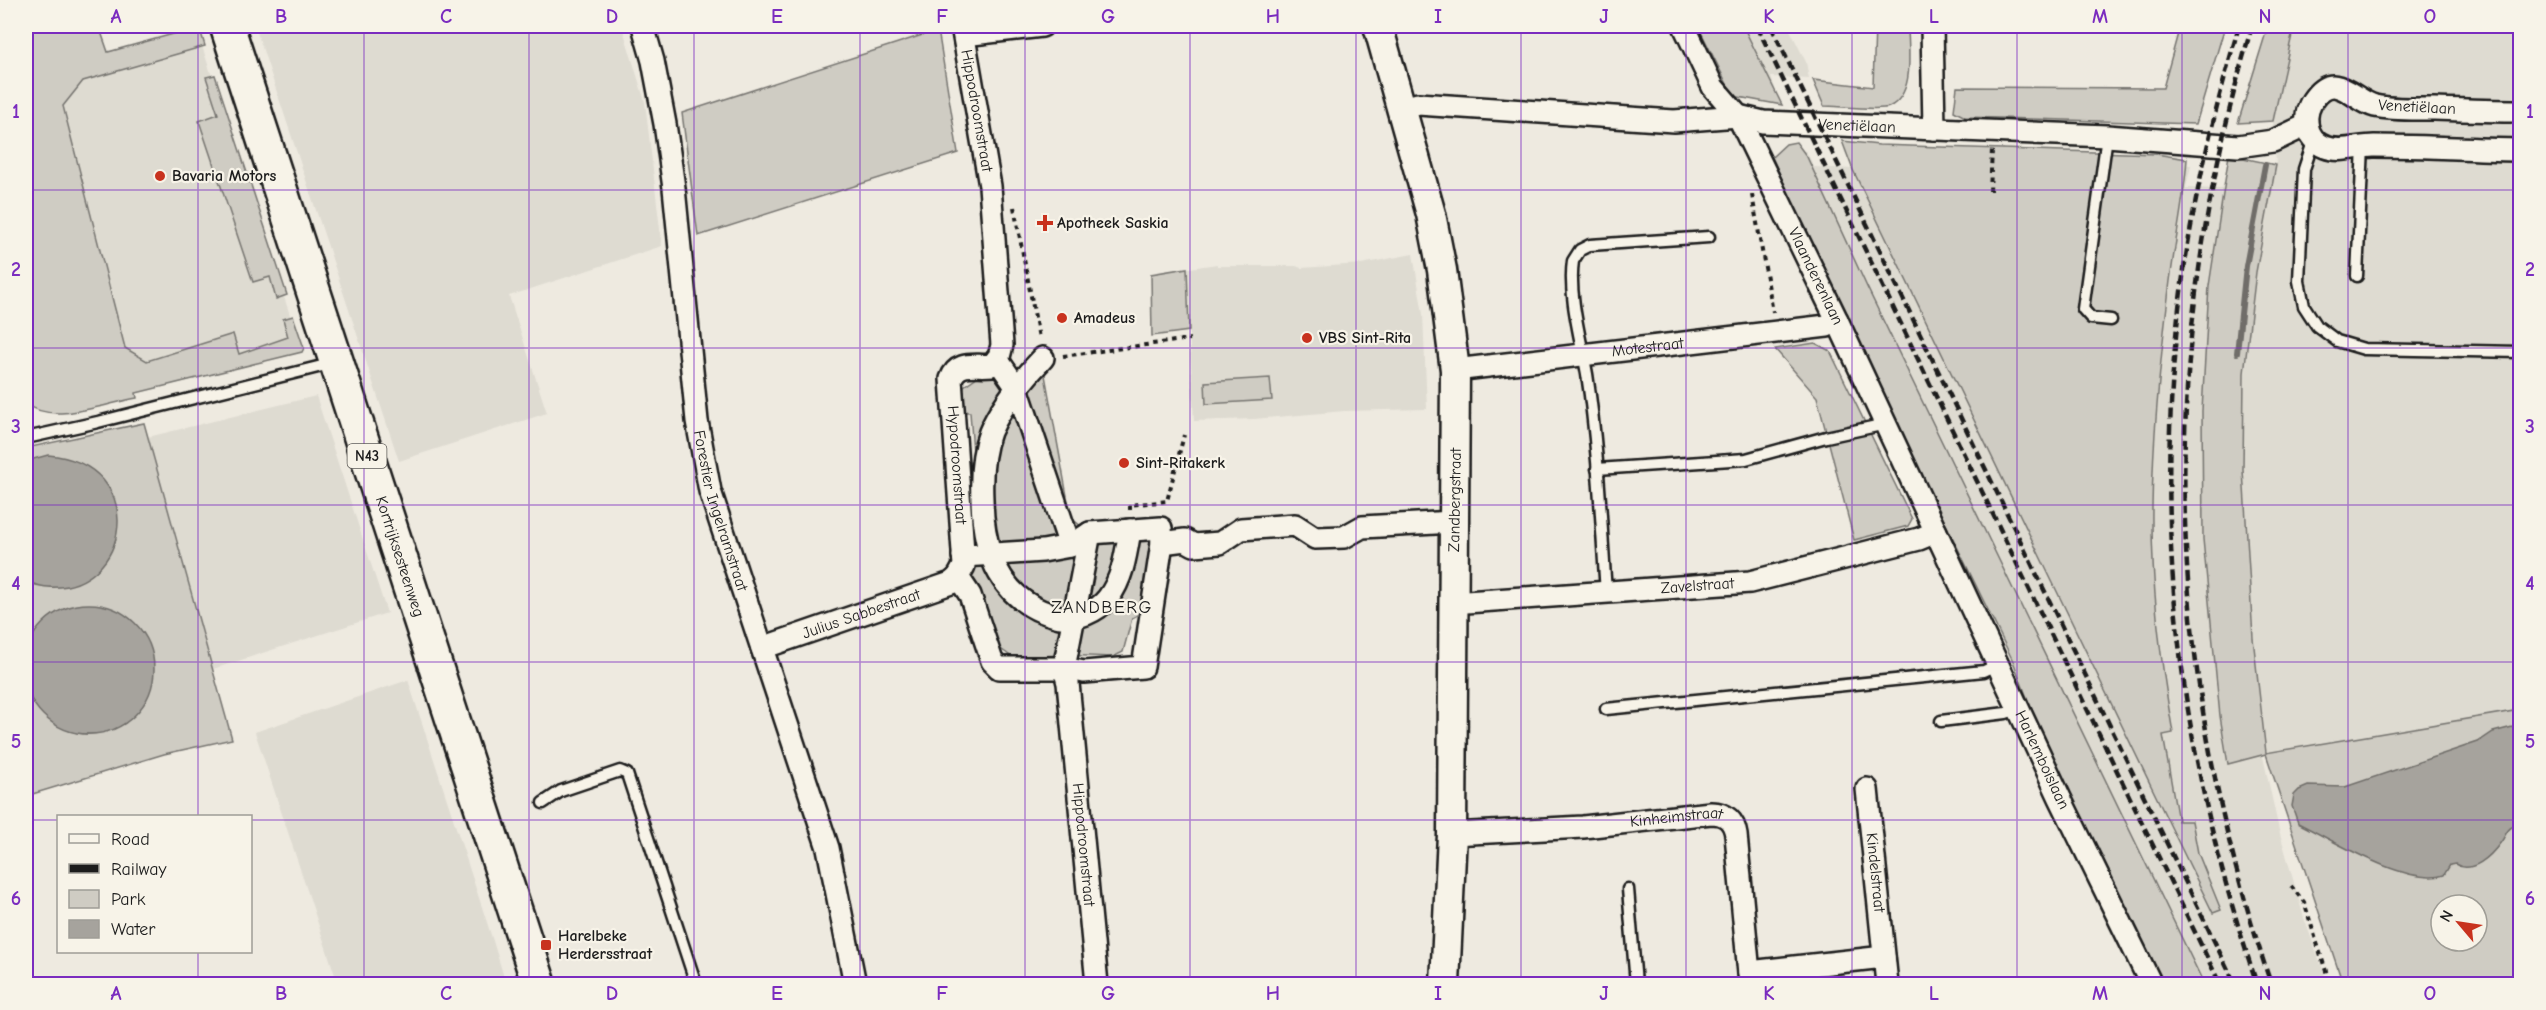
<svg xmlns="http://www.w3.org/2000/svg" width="2546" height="1010" font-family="'Comic Neue',sans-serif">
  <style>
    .built { fill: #dedbd1 }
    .green { fill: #cfccc3; stroke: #767470; stroke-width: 1.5; fill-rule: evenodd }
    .water { fill: #a6a39d; stroke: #6f6d69; stroke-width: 1.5 }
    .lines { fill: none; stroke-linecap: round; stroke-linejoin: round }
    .stream { stroke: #6f6d69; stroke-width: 6 }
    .lane-casing { stroke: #1c1c1c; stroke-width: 15 }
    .street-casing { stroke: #1c1c1c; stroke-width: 26 }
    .secondary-casing { stroke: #1c1c1c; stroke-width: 33 }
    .primary-casing { stroke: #1c1c1c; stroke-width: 38 }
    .path { stroke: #1c1c1c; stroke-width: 4; stroke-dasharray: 4.5 4.5; stroke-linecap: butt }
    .lane { stroke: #f7f3e8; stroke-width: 10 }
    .street { stroke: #f7f3e8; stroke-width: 21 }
    .secondary { stroke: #f7f3e8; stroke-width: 28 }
    .primary { stroke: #f7f3e8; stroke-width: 33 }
    .rail { stroke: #1c1c1c; stroke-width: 4.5; stroke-dasharray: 9 4.5; stroke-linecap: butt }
    .grid { fill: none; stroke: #7b2cbf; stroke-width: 1.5; stroke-opacity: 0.55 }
    .poi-dot { fill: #c8321e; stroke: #f7f3e8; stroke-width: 2 }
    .labels { text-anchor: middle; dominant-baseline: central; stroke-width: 4.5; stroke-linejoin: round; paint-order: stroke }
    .shield { fill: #f7f3e8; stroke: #5e5c59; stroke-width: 1.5 }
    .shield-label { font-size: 15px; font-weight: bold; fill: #1c1c1c }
    .street-label { font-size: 16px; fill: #1c1c1c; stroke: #f7f3e8 }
    .poi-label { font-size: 16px; font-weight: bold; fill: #1c1c1c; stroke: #f7f3e8; text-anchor: start }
    .neighbourhood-label { font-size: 18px; letter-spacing: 1.5px; fill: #1c1c1c; stroke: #f7f3e8 }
    .neatline { fill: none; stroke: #7b2cbf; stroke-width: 2 }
    .grid-label { font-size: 20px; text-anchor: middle; font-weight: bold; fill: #7b2cbf }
  </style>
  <rect width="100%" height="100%" fill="#eeeae0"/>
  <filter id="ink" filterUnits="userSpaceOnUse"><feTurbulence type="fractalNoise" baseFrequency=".0167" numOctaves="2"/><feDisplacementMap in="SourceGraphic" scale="12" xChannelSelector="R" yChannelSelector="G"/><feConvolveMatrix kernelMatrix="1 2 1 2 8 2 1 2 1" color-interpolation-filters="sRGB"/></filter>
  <g filter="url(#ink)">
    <g class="built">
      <polygon points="255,26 622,26 645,102 662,246 509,296 547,413 399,461"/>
      <polygon points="1716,26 1788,26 1806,62 1809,79 1771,77 1775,88 1770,91"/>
      <polygon points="2294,26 2520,26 2520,710 2266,754 2253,638 2243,470 2244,373 2256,272 2276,165 2273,121"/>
      <polygon points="202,46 302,352 136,394 63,106 83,81"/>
      <polygon points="1844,150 2191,165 2186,188 2222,189 2227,168 2235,498 2258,734 2279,830 2304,918 2328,984 2169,984 1786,151 1806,151 1814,167 1853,169"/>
      <polygon points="1413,254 1423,314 1427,409 1344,411 1254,419 1194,421 1189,331 1152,336 1151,274 1217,264 1217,266 1296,266 1301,268 1361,264"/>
      <polygon points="316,396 387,613 213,669 148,437"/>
      <polygon points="408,680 493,941 506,984 338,984 255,732"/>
    </g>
    <g class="green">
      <path d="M 26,26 L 99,26 L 108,52 L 177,33 L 175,26 L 199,26 L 205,46 L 83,81 L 63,106 L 125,348 L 147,361 L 233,334 L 239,354 L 288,337 L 283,319 L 293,316 L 304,348 L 302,352 L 136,393 L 137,398 C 106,403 51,426 26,403 Z"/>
      <polygon points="1698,26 1743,26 1782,105 1733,96"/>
      <path d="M 1875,26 L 1908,26 C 1908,50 1916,94 1889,107 C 1880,111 1837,106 1824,106 L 1813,80 L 1873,87 Z"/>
      <polygon points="2180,26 2225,26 2196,124 1965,117 1954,111 1957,87 2163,88"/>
      <polygon points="2268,26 2294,26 2273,121 2238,123"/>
      <polygon points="938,30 958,153 698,236 682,113"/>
      <polygon points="215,75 287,295 276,299 270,277 253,282 199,121 218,114 206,77"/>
      <path d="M 1842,141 L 1879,145 L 2156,154 L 2187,159 C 2184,203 2174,245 2169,289 C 2160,361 2153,434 2152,507 C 2151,582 2160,659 2173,733 L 2163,735 L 2178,821 L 2192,821 L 2198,853 L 2221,910 L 2213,913 L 2170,825 L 1853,170 Z"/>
      <polygon points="1796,142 1807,157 1867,287 2204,984 2154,984 2047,750 2013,661 1844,316 1772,157 1786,144"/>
      <path d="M 2229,155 L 2276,165 L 2256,272 L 2244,373 L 2243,470 L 2253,638 L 2266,753 L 2520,710 L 2520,984 L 2343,984 L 2266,754 L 2228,764 L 2220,716 L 2203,539 L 2202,411 L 2209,286 ZM 2441,905 L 2477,905 L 2477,941 L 2441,941 Z"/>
      <polygon points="1187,268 1189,331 1152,336 1151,274"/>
      <polygon points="1815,343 1830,351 1912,519 1908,526 1854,540 1817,397 1775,349"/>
      <polygon points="1043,364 1071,518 1086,530 1164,524 1143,612 1132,618 1123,652 1113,657 1062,655 1012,657 998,647 985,605 967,581 969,506 977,505 970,412 961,412 964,386 977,377 1003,377 1016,367"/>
      <polygon points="1270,378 1272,400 1206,404 1205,382"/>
      <path d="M 144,423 L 232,739 L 164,754 L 26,796 L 26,685 C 32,703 37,707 51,719 C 76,740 97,737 125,723 L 29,642 L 26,655 L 26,582 C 70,594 96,581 116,540 L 28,460 L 26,461 L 26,448 Z"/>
    </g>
    <g class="water">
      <path d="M 48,455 C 152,464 130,593 48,587 C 41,587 33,584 26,582 L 26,461 Z"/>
      <circle cx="89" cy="669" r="65"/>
      <path d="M 2520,725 L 2520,823 C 2518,824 2514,825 2512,827 C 2506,830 2505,837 2501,842 C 2491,856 2472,875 2455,864 L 2450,865 L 2444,875 C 2408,887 2332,840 2298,823 L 2292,806 L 2294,795 L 2299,790 L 2308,786 L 2345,787 L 2478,742 L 2493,732 Z"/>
    </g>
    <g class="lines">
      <polyline class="stream" points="2237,353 2246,266 2265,165"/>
      <g class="lane-casing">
        <g id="lane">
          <polyline points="2107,136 2083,309 2091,318 2111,320"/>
          <polyline points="2314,139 2304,169 2299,281 2304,306 2317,326 2337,341 2364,349 2520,352"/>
          <polyline points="2357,276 2363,146"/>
          <polyline points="26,438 98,422 334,363"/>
          <polyline points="1597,469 1746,459 1826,437 1886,424"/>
          <path d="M 1606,593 C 1601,520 1598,446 1587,374 C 1581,340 1568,295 1573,261 L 1580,250 L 1590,245 L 1709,237"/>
          <polyline points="1606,709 1984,671 1999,664"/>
          <polyline points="1941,721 2006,713 2018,709"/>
          <polyline points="543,803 561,791 620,771 627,774 696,984"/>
          <polyline points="1628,889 1636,984"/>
        </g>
      </g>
      <g class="street-casing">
        <g id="street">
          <path id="s1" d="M 643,26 L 653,61 L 665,124 L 674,188 L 697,421 L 710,491 L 828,848 L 855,984"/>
          <path id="s2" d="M 962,26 L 990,186 L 1002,345 L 999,357 L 992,365 C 975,367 958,360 951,379 L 964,566 L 958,577 L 970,595 L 992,661 L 999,668 L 1064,668 L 1068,683 L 1097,984"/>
          <path id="s3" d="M 1684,26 L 1713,87 L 1738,116 L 1837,320 L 2060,798 L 2151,984"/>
          <polyline points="1932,26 1934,129"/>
          <polyline points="964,35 1042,26"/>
          <path id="s4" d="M 1403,108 L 1418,104 L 1674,121 L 1738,116 L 1763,122 L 2107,136 L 2238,146 L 2273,141 L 2307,125"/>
          <path d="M 2520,111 C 2492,111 2463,110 2434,109 C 2414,109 2394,110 2375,106 C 2354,101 2336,70 2315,97 C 2302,113 2304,139 2325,147 C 2340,153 2358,146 2374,146 C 2423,146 2472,149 2520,150"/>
          <path d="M 1043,358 C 1024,378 1001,406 990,432 C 982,453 981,477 982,499 C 983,553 1001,604 1060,617 C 1077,620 1097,612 1108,598 C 1123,578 1126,554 1130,530"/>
          <polyline points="997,359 1017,388 1070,546"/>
          <path id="s5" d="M 1455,370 L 1827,326 L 1837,320"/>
          <polyline points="1090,533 1064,668 1084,672 1143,667 1162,543"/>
          <polyline points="963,556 1043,551 1070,546 1090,533 1161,528 1162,543 1185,540 1194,545 1220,543 1241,529 1295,525 1315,538 1344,537 1362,527 1454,522"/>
          <path id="s6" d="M 1452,603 L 1750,582 L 1919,539 L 1936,532"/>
          <path id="s7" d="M 762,648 L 951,583 L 958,577"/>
          <path id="s8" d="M 1867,789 L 1887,984"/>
          <path id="s9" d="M 1452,834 L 1583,827 L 1711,813 C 1726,813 1734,821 1736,835 L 1750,984"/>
          <polyline points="1749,972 1884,957"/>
        </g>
      </g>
      <g class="secondary-casing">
        <polyline id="secondary" points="1378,26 1431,214 1442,270 1455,370 1452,834 1445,984"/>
      </g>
      <g class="primary-casing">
        <g id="primary">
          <path id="s10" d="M 227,26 L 539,984"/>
        </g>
      </g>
      <g class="path">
        <polyline points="1990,191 1992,150"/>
        <polyline points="1752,195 1773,312"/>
        <polyline points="1014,207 1039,338"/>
        <polyline points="1063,356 1190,339"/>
        <polyline points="1130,510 1130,505 1167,501 1184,435"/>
        <polyline points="2291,886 2304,902 2330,984"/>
      </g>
      <use href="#lane" class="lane"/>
      <use href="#street" class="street"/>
      <use href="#secondary" class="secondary"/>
      <use href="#primary" class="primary"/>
      <g class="rail">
        <polyline points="1757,26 2220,984"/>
        <polyline points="1771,26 2235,984"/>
        <path d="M 2239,26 C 2212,119 2190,212 2179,308 C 2152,540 2182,765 2257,984"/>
        <path d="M 2252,26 C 2156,352 2162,662 2271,984"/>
      </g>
    </g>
  </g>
  <path class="grid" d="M 198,26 L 198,816M 364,26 L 364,984M 529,26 L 529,984M 694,26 L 694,984M 860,26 L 860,984M 1025,26 L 1025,984M 1190,26 L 1190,984M 1356,26 L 1356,984M 1521,26 L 1521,984M 1686,26 L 1686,984M 1852,26 L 1852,984M 2017,26 L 2017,984M 2182,26 L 2182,984M 2348,26 L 2348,984M 26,190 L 2520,190M 26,348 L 2520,348M 26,505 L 2520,505M 26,662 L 2520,662M 26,820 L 58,820M 250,820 L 2520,820M 198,952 L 198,984"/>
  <g class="poi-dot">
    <circle cx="160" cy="176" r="6"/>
    <path d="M1042 214h6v6h6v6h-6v6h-6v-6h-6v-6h6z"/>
    <circle cx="1062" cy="318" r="6"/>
    <circle cx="1307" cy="338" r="6"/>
    <circle cx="1124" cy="463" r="6"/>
    <rect x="540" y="939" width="12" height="12" rx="3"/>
  </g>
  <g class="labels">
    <rect class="shield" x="347.5" y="444" width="39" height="24" rx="4.5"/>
    <g class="shield-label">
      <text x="367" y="456">N43</text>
    </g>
    <g class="street-label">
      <text transform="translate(2417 107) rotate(3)">Venetiëlaan</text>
      <text stroke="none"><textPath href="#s2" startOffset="86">Hippodroomstraat</textPath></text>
      <text stroke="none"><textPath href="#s4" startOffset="456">Venetiëlaan</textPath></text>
      <text stroke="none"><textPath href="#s3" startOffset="284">Vlaanderenlaan</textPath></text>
      <text stroke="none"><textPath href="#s5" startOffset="194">Motestraat</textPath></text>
      <text stroke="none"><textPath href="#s2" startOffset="478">Hypodroomstraat</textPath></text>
      <text transform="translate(1455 500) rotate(-89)">Zandbergstraat</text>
      <text stroke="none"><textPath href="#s1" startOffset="492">Forestier Ingelramstraat</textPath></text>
      <text stroke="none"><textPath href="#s10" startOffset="558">Kortrijksesteenweg</textPath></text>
      <text stroke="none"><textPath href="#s6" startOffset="246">Zavelstraat</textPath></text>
      <text stroke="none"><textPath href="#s7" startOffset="105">Julius Sabbestraat</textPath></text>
      <text stroke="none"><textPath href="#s3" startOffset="818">Harlemboislaan</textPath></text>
      <text stroke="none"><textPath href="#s9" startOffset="225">Kinheimstraat</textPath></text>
      <text stroke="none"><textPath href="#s2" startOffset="936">Hippodroomstraat</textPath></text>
      <text stroke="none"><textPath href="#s8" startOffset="84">Kindelstraat</textPath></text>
    </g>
    <g class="poi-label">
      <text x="172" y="176">Bavaria Motors</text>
      <text x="1057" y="223">Apotheek Saskia</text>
      <text x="1074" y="318">Amadeus</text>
      <text x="1319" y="338">VBS Sint-Rita</text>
      <text x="1136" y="463">Sint-Ritakerk</text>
      <text x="558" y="936">Harelbeke<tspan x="558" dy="18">Herdersstraat</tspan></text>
    </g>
    <g class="neighbourhood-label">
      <text x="1102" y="607">ZANDBERG</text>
    </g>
  </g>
  <rect width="2546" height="1010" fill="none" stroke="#f7f3e8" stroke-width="66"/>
  <rect x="57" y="815" width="195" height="138" fill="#f7f3e8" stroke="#9f9d96" stroke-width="1.5"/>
  <rect x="69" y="834" width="30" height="9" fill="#f7f3e8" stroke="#9f9d96" stroke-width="1.5"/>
  <text x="111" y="845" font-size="18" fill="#1c1c1c">Road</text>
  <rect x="69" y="864" width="30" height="9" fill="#1c1c1c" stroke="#9f9d96" stroke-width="1.5"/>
  <text x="111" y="875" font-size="18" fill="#1c1c1c">Railway</text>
  <rect x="69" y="890" width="30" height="18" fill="#cfccc3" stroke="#9f9d96" stroke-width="1.5"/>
  <text x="111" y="905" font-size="18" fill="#1c1c1c">Park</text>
  <rect x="69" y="920" width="30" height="18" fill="#a6a39d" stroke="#9f9d96" stroke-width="1.5"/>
  <text x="111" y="935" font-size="18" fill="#1c1c1c">Water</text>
  <g transform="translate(2459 923) rotate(299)"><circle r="28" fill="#f7f3e8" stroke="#9f9d96" stroke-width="1.5"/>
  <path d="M0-4.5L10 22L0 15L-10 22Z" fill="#c8321e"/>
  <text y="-9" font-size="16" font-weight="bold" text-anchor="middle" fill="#1c1c1c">N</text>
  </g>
  <rect x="33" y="33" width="2480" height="944" class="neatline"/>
  <g class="grid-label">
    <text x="116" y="23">A</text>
    <text x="281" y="23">B</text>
    <text x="446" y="23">C</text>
    <text x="612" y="23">D</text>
    <text x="777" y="23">E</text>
    <text x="942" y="23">F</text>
    <text x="1108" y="23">G</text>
    <text x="1273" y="23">H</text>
    <text x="1438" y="23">I</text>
    <text x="1604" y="23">J</text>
    <text x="1769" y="23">K</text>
    <text x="1934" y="23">L</text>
    <text x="2100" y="23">M</text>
    <text x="2265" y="23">N</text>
    <text x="2430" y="23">O</text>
    <text x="16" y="118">1</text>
    <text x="2530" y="118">1</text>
    <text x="16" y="276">2</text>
    <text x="2530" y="276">2</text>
    <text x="16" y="433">3</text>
    <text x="2530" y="433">3</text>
    <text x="16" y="590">4</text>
    <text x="2530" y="590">4</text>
    <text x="16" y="748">5</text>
    <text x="2530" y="748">5</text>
    <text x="16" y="905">6</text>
    <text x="2530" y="905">6</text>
    <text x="116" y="1000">A</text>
    <text x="281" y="1000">B</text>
    <text x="446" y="1000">C</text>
    <text x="612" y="1000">D</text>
    <text x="777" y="1000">E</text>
    <text x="942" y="1000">F</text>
    <text x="1108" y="1000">G</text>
    <text x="1273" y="1000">H</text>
    <text x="1438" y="1000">I</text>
    <text x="1604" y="1000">J</text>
    <text x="1769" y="1000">K</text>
    <text x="1934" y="1000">L</text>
    <text x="2100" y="1000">M</text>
    <text x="2265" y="1000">N</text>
    <text x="2430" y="1000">O</text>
  </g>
</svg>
